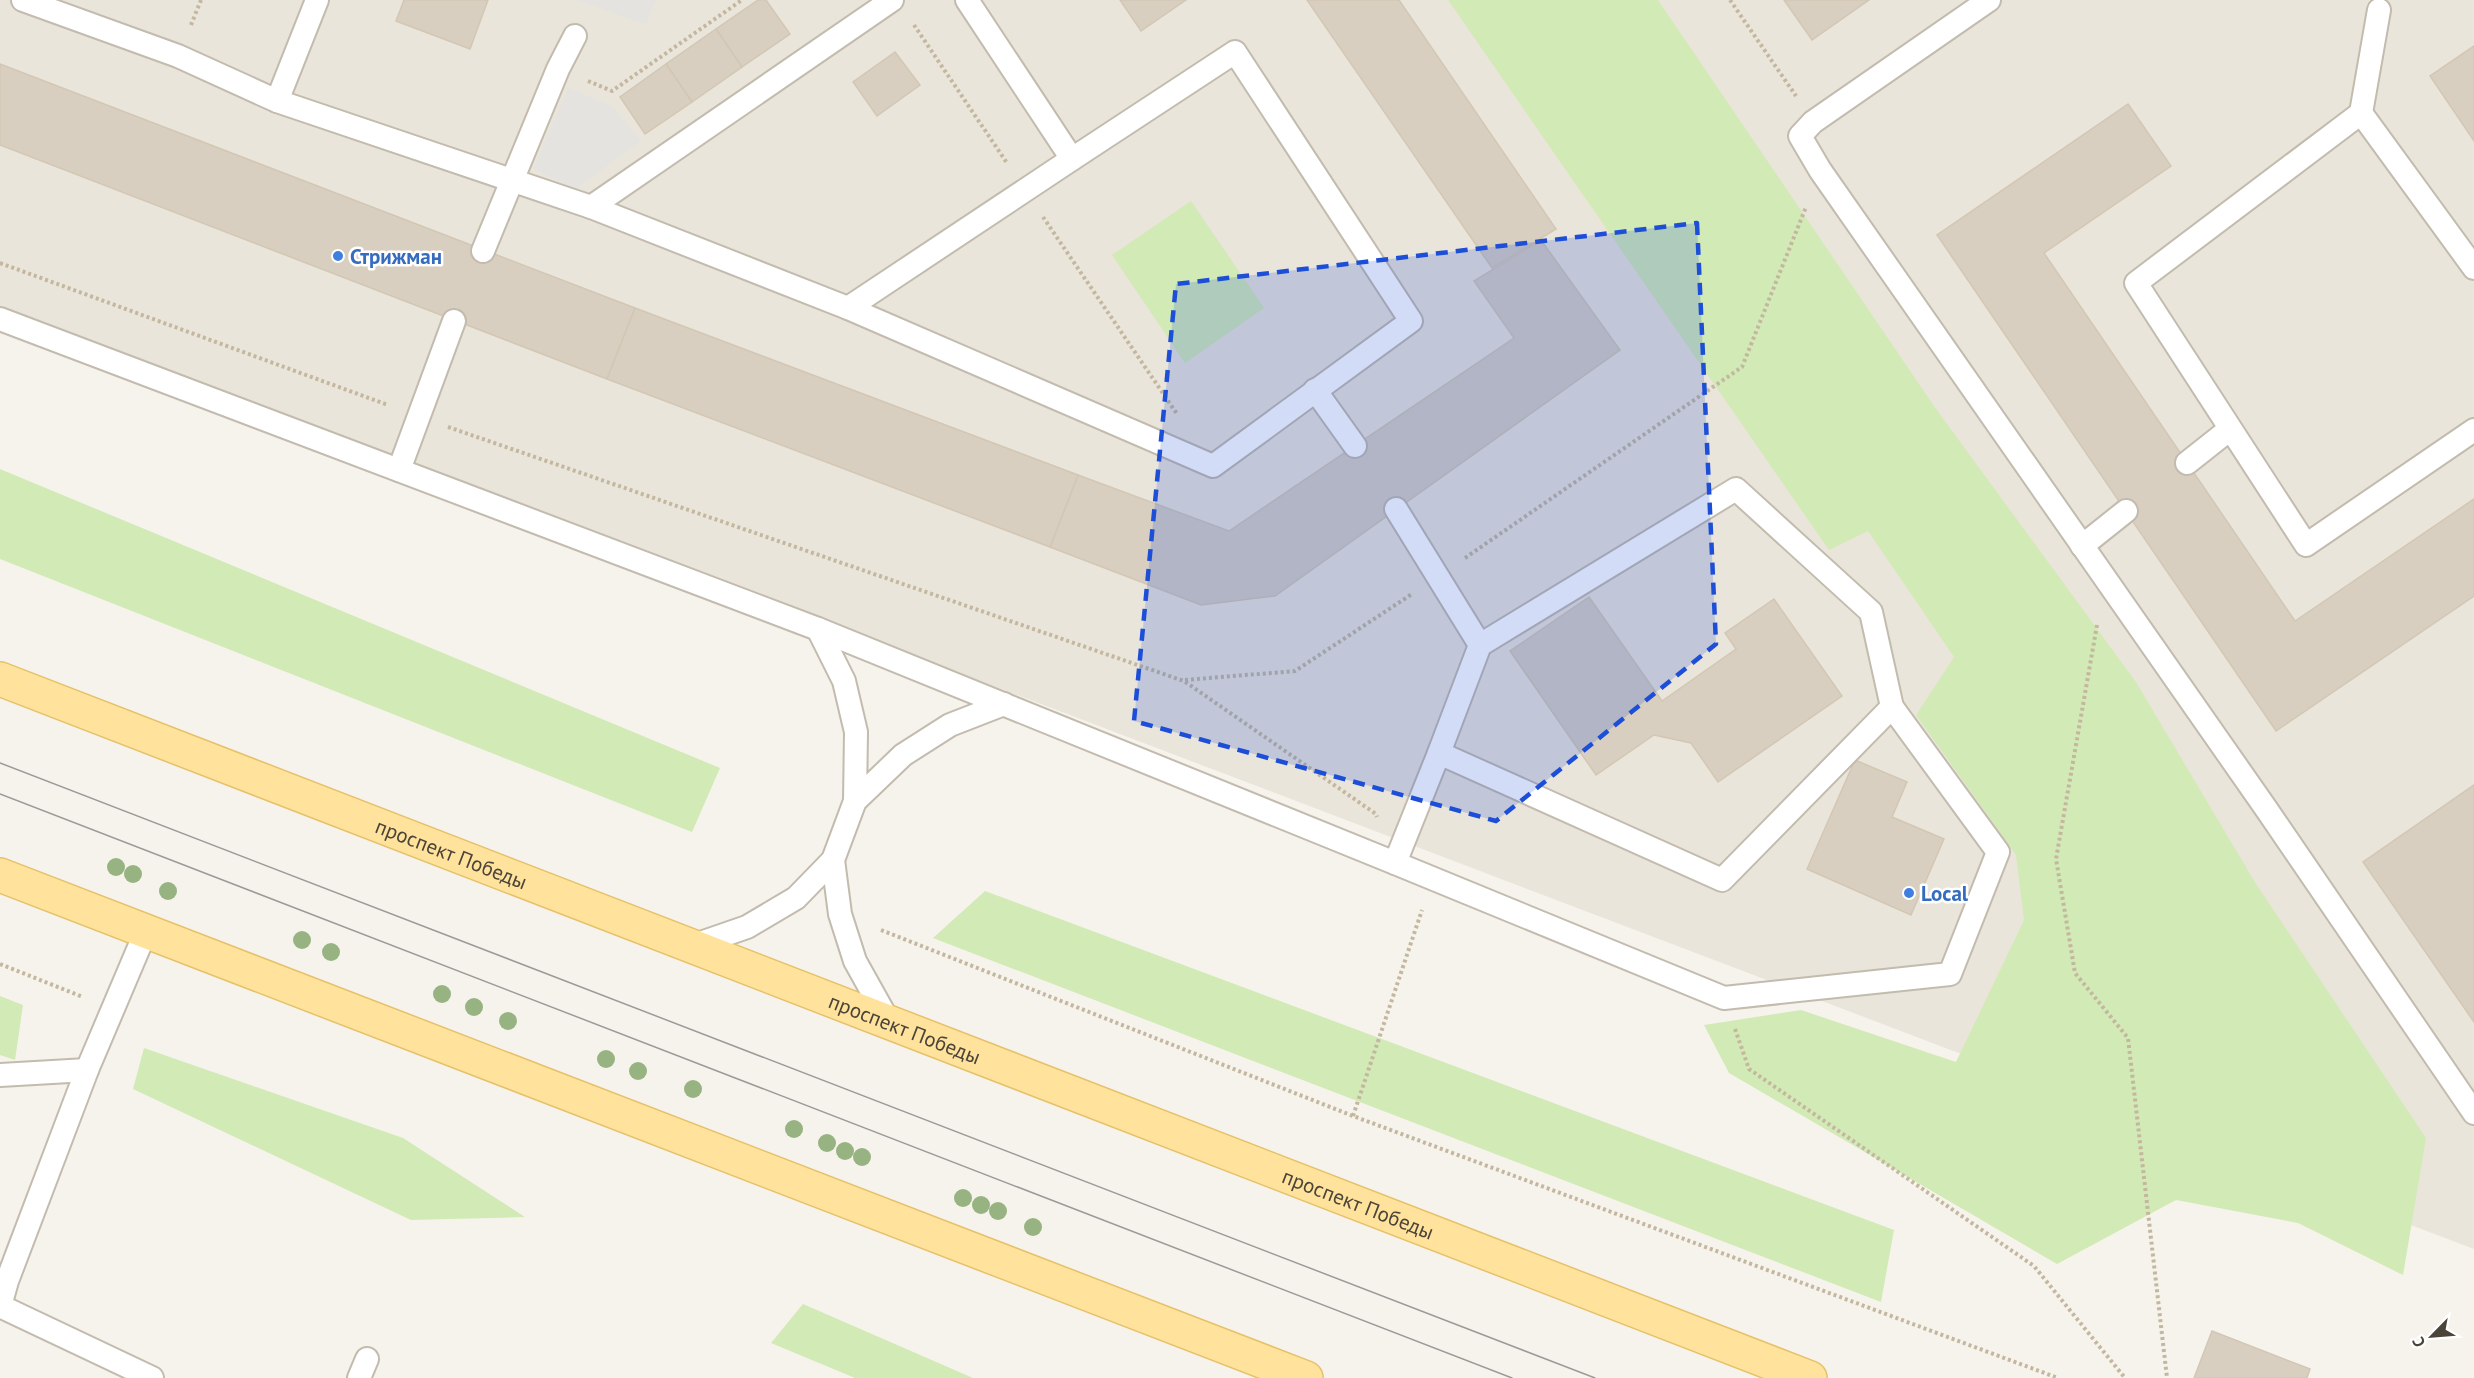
<svg xmlns="http://www.w3.org/2000/svg" width="2474" height="1378" font-family="'PT Sans',sans-serif">
  <style>
    .residential { fill: #eae5da }
    .green { fill: #d2eab5 }
    .parking { fill: #e5e3e0 }
    .building { fill: #d8cfc1; stroke: #d3c7b4; stroke-width: 1.5 }
    .lines { fill: none; stroke-linecap: round; stroke-linejoin: round }
    .lane-casing { stroke: #c2bbae; stroke-width: 26 }
    .primary-casing { stroke: #e6c16a; stroke-width: 36 }
    .path { stroke: #c4b79f; stroke-width: 4; stroke-dasharray: 3 3; stroke-linecap: butt }
    .lane { stroke: #fff; stroke-width: 22 }
    .primary { stroke: #ffe39c; stroke-width: 33 }
    .tram { stroke: #9a9a9a; stroke-width: 1.5 }
    .tree { fill: #97b381 }
    .marked { fill: #1d4ed8; fill-opacity: 0.2; stroke: #1d4ed8; stroke-width: 4.5; stroke-dasharray: 12 8; stroke-linejoin: round }
    .shop-dot { fill: #3f7fe0; stroke: #fff; stroke-width: 2 }
    .labels { text-anchor: middle; dominant-baseline: central; stroke-width: 5; stroke-linejoin: round; paint-order: stroke }
    .shop-label { font-size: 21px; font-weight: bold; fill: #366cbe; stroke: #fff; text-anchor: start }
    .street-label { font-size: 21px; fill: #4b4439; stroke: #fff }
  </style>
  <rect width="100%" height="100%" fill="#f6f3ec"/>
  <polygon class="residential" points="0,0 2474,0 2474,1249 0,308"/>
  <g class="green">
    <polygon points="1448,0 1658,0 1936,409 2136,682 2256,884 2426,1138 2403,1275 2298,1223 2176,1200 2057,1264 1729,1073 1704,1025 1801,1010 1956,1062 2024,920 2016,855 1916,715 1954,657 1868,531 1829,550"/>
    <polygon points="1191,201 1264,308 1185,363 1112,255"/>
    <polygon points="0,469 720,768 692,832 0,559"/>
    <polygon points="985,891 1894,1230 1881,1302 933,938"/>
    <polygon points="0,996 23,1005 15,1060 0,1055"/>
    <polygon points="144,1048 403,1138 525,1217 411,1220 133,1089"/>
    <polygon points="803,1304 973,1378 855,1378 771,1343"/>
  </g>
  <g class="parking">
    <polygon points="576,0 656,0 646,25"/>
    <polygon points="568,88 612,106 641,141 576,189 533,169"/>
  </g>
  <g class="building">
    <polygon points="404,0 488,0 470,49 396,21"/>
    <polygon points="758,0 766,0 790,34 742,67 716,29"/>
    <polygon points="1120,0 1186,0 1141,31"/>
    <polygon points="1307,0 1399,0 1556,229 1492,268"/>
    <polygon points="1784,0 1869,0 1812,40"/>
    <polygon points="716,29 742,67 692,102 666,64"/>
    <polygon points="2474,46 2474,141 2430,76"/>
    <polygon points="895,52 920,85 877,116 853,82"/>
    <polygon points="0,64 635,308 607,379 0,145"/>
    <polygon points="666,64 692,102 645,134 620,97"/>
    <polygon points="2128,104 2171,166 2044,253 2295,621 2474,499 2474,596 2276,731 1937,235"/>
    <polygon points="1541,240 1620,350 1275,596 1201,605 1050,547 1078,475 1229,531 1514,338 1474,281"/>
    <polygon points="635,308 1078,475 1050,547 607,379"/>
    <polygon points="1589,597 1662,701 1736,649 1725,633 1774,599 1842,696 1718,782 1691,743 1654,735 1596,775 1510,651"/>
    <polygon points="1855,760 1907,782 1892,817 1944,839 1911,915 1807,869"/>
    <polygon points="2474,785 2474,1022 2363,862"/>
    <polygon points="2212,1331 2310,1369 2307,1378 2194,1378"/>
  </g>
  <g class="lines">
    <g class="lane-casing">
      <g id="lane">
        <polyline points="23,0 178,56 277,101 591,207 848,308 1213,466 1411,321 1235,52 1072,159"/>
        <polyline points="1989,0 1813,122 1800,136 1820,170 2267,810 2474,1113"/>
        <polyline points="2379,10 2361,113 2136,283 2306,545 2474,430"/>
        <polyline points="277,101 317,0"/>
        <polyline points="2361,113 2474,268"/>
        <polyline points="591,207 892,0"/>
        <polyline points="483,251 558,69 575,36"/>
        <polyline points="848,308 1072,159 967,0"/>
        <polyline points="0,319 818,629 1395,863 1439,753"/>
        <polyline points="1315,390 1355,446"/>
        <polyline points="2187,463 2230,429"/>
        <polyline points="399,470 454,321"/>
        <polygon points="1736,489 1871,612 1892,707 1722,880 1439,753 1480,645"/>
        <polyline points="1396,509 1480,645"/>
        <polyline points="2082,546 2126,511"/>
        <polyline points="818,629 844,681 856,732 855,801 903,755 950,725 1004,704"/>
        <polyline points="833,860 855,801"/>
        <polyline points="1395,863 1724,998 1950,974 1998,852 1892,707"/>
        <polyline points="692,946 747,927 796,898 833,860 840,914 855,961 889,1022"/>
        <polyline points="0,1075 87,1070"/>
        <polyline points="0,1306 7,1281 87,1070 146,931"/>
        <polyline points="0,1306 152,1378"/>
        <polyline points="359,1378 367,1359"/>
      </g>
    </g>
    <g class="primary-casing">
      <g id="primary">
        <path id="s1" d="M 0,679 L 1810,1378"/>
        <polyline points="0,875 1306,1378"/>
      </g>
    </g>
    <g class="path">
      <polyline points="1730,0 1796,96"/>
      <polyline points="191,25 201,0"/>
      <polyline points="914,25 1007,163"/>
      <polyline points="588,81 612,91 742,0"/>
      <polyline points="1043,217 1177,414"/>
      <polyline points="0,263 388,405"/>
      <polyline points="448,427 1184,681 1376,814 1377,817"/>
      <polyline points="1465,558 1742,367 1806,207"/>
      <polyline points="2097,625 2056,859 2075,973 2128,1038 2167,1378"/>
      <polyline points="1185,680 1295,671 1412,594"/>
      <polyline points="881,930 1353,1116 2058,1378"/>
      <polyline points="0,964 83,997"/>
      <polyline points="1735,1029 1749,1069 2034,1266 2125,1378"/>
      <polyline points="1353,1116 1422,910"/>
    </g>
    <use href="#lane" class="lane"/>
    <use href="#primary" class="primary"/>
    <g class="tram">
      <polyline points="0,763 1595,1378"/>
      <polyline points="0,794 1512,1378"/>
    </g>
  </g>
  <g class="tree">
    <circle cx="116" cy="867" r="9"/>
    <circle cx="133" cy="874" r="9"/>
    <circle cx="168" cy="891" r="9"/>
    <circle cx="302" cy="940" r="9"/>
    <circle cx="331" cy="952" r="9"/>
    <circle cx="442" cy="994" r="9"/>
    <circle cx="474" cy="1007" r="9"/>
    <circle cx="508" cy="1021" r="9"/>
    <circle cx="606" cy="1059" r="9"/>
    <circle cx="638" cy="1071" r="9"/>
    <circle cx="693" cy="1089" r="9"/>
    <circle cx="794" cy="1129" r="9"/>
    <circle cx="827" cy="1143" r="9"/>
    <circle cx="845" cy="1151" r="9"/>
    <circle cx="862" cy="1157" r="9"/>
    <circle cx="963" cy="1198" r="9"/>
    <circle cx="981" cy="1205" r="9"/>
    <circle cx="998" cy="1211" r="9"/>
    <circle cx="1033" cy="1227" r="9"/>
  </g>
  <path class="marked" d="M 1697,223 L 1716,644 L 1496,821 L 1134,721 L 1176,284 Z"/>
  <g class="shop-dot">
    <circle cx="338" cy="256" r="6"/>
    <circle cx="1909" cy="893" r="6"/>
  </g>
  <g class="labels">
    <g class="shop-label">
      <text x="350" y="256">Стрижман</text>
      <text x="1921" y="893">Local</text>
    </g>
    <g class="street-label">
      <text stroke="none"><textPath href="#s1" startOffset="484">проспект Победы</textPath></text>
      <text stroke="none"><textPath href="#s1" startOffset="970">проспект Победы</textPath></text>
      <text stroke="none"><textPath href="#s1" startOffset="1456">проспект Победы</textPath></text>
    </g>
  </g>
  <g transform="translate(2432 1336) rotate(245)" stroke="#ffffff" stroke-width="4.5" paint-order="stroke">
  <path d="M0-4.5L10 22L0 15L-10 22Z" fill="#4b4439"/>
  <text y="-9" font-size="16" font-weight="bold" text-anchor="middle" fill="#4b4439">С</text>
  </g>
</svg>
